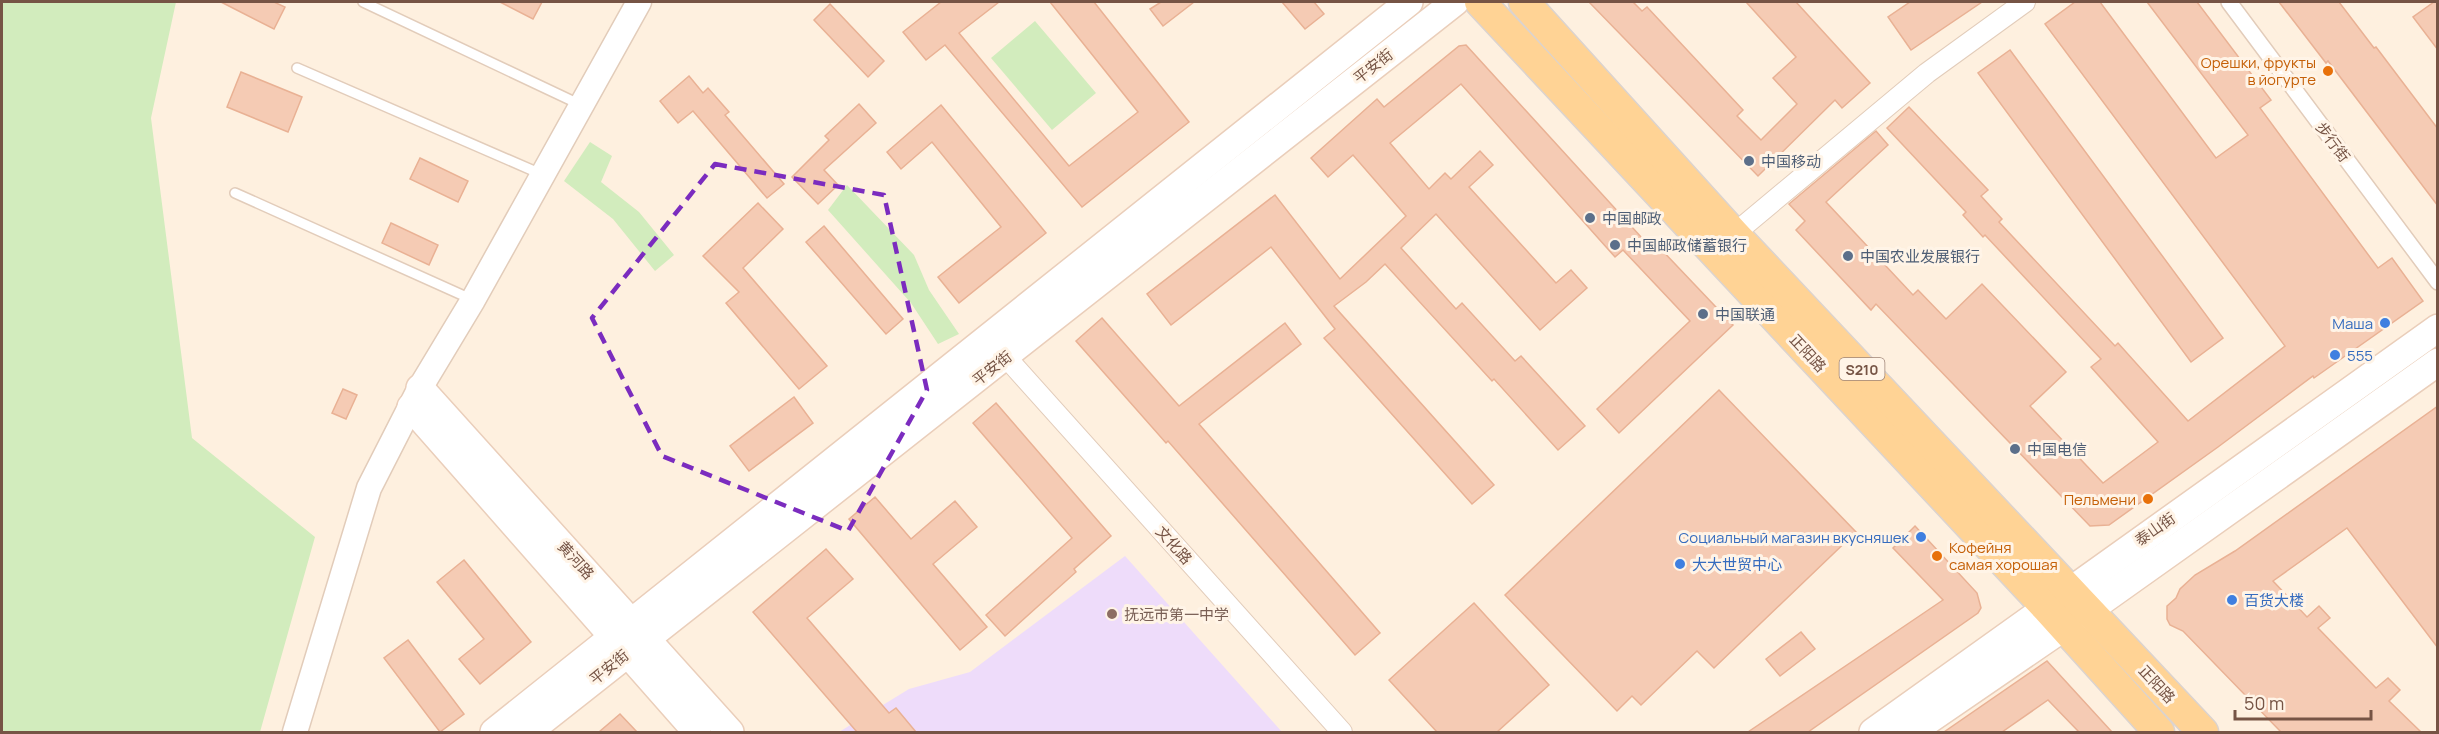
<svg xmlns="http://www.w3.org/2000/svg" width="2439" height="734" font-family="Manrope,'Noto Sans SC',sans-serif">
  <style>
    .education { fill: #eedcfa }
    .green { fill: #d2ecbd }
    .building { fill: #f5cbb4; stroke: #e9b194; stroke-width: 1.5 }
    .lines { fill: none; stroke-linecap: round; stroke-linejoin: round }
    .service-casing { stroke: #e2ccba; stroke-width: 12 }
    .pedestrian-casing { stroke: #e2ccba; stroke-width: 18 }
    .minor-casing { stroke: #e2ccba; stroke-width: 22 }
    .tertiary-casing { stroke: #e2ccba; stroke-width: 27 }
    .secondary-casing { stroke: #eaceba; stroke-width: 30 }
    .primary-casing { stroke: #dbd3cf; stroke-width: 33 }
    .service { stroke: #fff; stroke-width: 9 }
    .pedestrian { stroke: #fff; stroke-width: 15 }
    .minor { stroke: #fff; stroke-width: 20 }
    .tertiary { stroke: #fff; stroke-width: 24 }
    .secondary { stroke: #fff; stroke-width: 27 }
    .primary { stroke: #ffd395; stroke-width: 30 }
    .marked { fill: none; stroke: #7b2cbf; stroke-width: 4.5; stroke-dasharray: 12 8; stroke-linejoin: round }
    .food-dot { fill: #e8710a; stroke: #fff4e7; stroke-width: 2 }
    .service-dot { fill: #5c6f8a; stroke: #fff4e7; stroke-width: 2 }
    .shop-dot { fill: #3f7fe0; stroke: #fff4e7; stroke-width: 2 }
    .education-dot { fill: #8d6e63; stroke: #fff4e7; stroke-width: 2 }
    .labels { text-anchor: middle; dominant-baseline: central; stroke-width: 6; stroke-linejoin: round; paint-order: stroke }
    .shield { fill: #fff4e7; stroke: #9f8476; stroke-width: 1.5 }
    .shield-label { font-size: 14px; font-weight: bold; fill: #765445 }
    .food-label { font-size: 15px; fill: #c56008; stroke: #fff4e7; text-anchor: end }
    .street-label { font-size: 15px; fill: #765445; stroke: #fff4e7 }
    .service-label { font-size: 15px; fill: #4e5e75; stroke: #fff4e7; text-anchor: start }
    .shop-label { font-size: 15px; fill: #366cbe; stroke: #fff4e7; text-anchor: start }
    .education-label { font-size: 15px; fill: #785e54; stroke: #fff4e7; text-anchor: start }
  </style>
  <rect width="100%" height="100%" fill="#fef0df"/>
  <polygon class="education" points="1125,556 1282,732 839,732 909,689 970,672"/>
  <g class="green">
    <polygon points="2,2 176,2 151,118 192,438 315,537 260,732 2,732"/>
    <polygon points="1035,21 1096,93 1052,130 991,58"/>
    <polygon points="590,142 612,156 601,182 639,212 674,255 655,271 613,219 564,181"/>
    <polygon points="847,185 914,255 929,290 959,334 938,344 911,303 828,210"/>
  </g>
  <g class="building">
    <polygon points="221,2 274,2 285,7 274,29"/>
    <polygon points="500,2 542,2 533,19"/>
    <polygon points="941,2 999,2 959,33 1069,166 1138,112 1050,2 1094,2 1189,122 1082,207 945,45 926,60 903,32"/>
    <polygon points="1161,2 1194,2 1163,26 1150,9"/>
    <polygon points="1282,2 1314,2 1324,14 1305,29"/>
    <polygon points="1589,2 1633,2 1642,11 1647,7 1743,110 1737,116 1761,140 1797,104 1773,78 1796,57 1746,2 1796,2 1870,83 1842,108 1835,100 1758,176"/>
    <polygon points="1910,2 1982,2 1911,50 1888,17"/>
    <polygon points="2075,2 2100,2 2216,158 2248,135 2147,2 2197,2 2271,100 2260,108 2378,268 2392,258 2423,301 2314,378 2313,376 2218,447 2109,525 2090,526 1876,304 1871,310 1796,230 1805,221 1789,204 1876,131 1888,145 1826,202 1913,295 1918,290 1946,319 1982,284 2066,372 2030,406 2103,483 2158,442 2091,367 2101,359 1985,235 1983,237 1963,215 1966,212 1887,128 1909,107 1988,190 1981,196 2002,219 1999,222 2115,346 2118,343 2188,421 2285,346 2045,24"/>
    <polygon points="2279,2 2339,2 2374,48 2376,47 2438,129 2438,206 2328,61 2326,63"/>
    <polygon points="2434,2 2438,2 2438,50 2413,17"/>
    <polygon points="830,4 884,61 868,77 814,20"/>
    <polygon points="1466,45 1652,249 1657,245 1733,325 1619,433 1597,409 1690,321 1623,250 1615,257 1461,84 1390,143 1429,189 1445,173 1451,179 1480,151 1493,165 1469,187 1556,283 1571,270 1587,288 1540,330 1436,214 1401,248 1456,309 1462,303 1515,361 1521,356 1585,426 1558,450 1494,379 1492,381 1385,264 1366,282 1334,306 1494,485 1472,504 1324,338 1335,329 1271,247 1171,325 1147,294 1275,195 1340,279 1406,216 1353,155 1328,177 1311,158 1377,99 1384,107 1459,46"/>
    <polygon points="2010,50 2223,338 2191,362 1978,73"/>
    <polygon points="241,72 302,97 288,132 227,107"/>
    <polygon points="689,76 703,93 708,88 729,112 725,115 784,184 767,198 693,111 678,123 660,101"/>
    <polygon points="859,104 876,123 824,170 838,185 818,204 792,177 829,140 825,136"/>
    <polygon points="941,105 1046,233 959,303 938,277 1001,227 932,142 901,169 887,152"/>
    <polygon points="420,158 468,181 458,202 410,179"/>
    <polygon points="758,203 783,229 743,268 827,366 799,389 726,303 739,292 703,256"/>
    <polygon points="391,223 438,245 429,265 382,243"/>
    <polygon points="824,226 903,319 886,334 806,242"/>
    <polygon points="1102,318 1179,406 1285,323 1301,344 1199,424 1380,633 1355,655 1168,441 1166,443 1076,341"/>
    <polygon points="343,389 357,395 346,419 332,413"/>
    <polygon points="1719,390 1856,532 1714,668 1697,651 1641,705 1632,696 1617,711 1505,595"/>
    <polygon points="794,397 813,423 749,471 730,446"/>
    <polygon points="996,403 1111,536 1074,569 1076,572 1005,636 986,615 1072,538 973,423"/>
    <polygon points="2438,406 2438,648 2347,528 2273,581 2307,617 2319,606 2330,618 2318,628 2376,688 2388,678 2400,690 2389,701 2421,732 2281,732 2183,631 2170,625 2167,619 2167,606 2176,598 2180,589 2195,575 2235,551"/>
    <polygon points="875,497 911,539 955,501 977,527 933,564 987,627 960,650 849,519"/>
    <polygon points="1915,526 1977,593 1981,608 1978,613 1808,732 1748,732 1943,600 1893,548"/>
    <polygon points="826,549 853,579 807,618 889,713 896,708 916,732 857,732 753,612"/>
    <polygon points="464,560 531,642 480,684 459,659 484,639 437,582"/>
    <polygon points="1474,603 1549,685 1497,732 1437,732 1389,680"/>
    <polygon points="1801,632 1815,649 1780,676 1766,659"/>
    <polygon points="408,640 464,714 440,732 384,658"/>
    <polygon points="2047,661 2112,732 2079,732 2048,700 2002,732 1944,732"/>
    <polygon points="620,714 637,732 599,732"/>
  </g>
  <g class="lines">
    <g class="service-casing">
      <g id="service">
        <polyline points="363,2 581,105"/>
        <polyline points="297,68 541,174"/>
        <polyline points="235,193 471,299"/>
      </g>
    </g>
    <g class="pedestrian-casing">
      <polyline id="pedestrian" points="2229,2 2438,282"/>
    </g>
    <g class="minor-casing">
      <g id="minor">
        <polyline points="1734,234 1927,73 2025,2"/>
        <polyline points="1006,357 1342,732"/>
      </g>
    </g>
    <g class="tertiary-casing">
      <polyline id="tertiary" points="295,732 369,488 420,388 473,300 639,2"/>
    </g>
    <g class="secondary-casing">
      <g id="secondary">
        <polyline points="420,388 730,732"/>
        <polyline points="411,407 697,732"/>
        <polyline points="494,732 1409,2"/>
        <path d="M 528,732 C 836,488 1146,245 1455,2"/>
        <polyline points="1873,732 2438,328"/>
        <polyline points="1911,732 2089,610 2438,362"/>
      </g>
    </g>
    <g class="primary-casing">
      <g id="primary">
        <polyline points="1480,2 2047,608 2159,732"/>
        <polyline points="1524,2 1734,234 2203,732"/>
      </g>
    </g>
    <use href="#service" class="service"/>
    <use href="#pedestrian" class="pedestrian"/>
    <use href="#minor" class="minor"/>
    <use href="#tertiary" class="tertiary"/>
    <use href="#secondary" class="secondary"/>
    <use href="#primary" class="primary"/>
  </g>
  <path class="marked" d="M 715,164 L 884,195 L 927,390 L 848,531 L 662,456 L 592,318 Z"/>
  <g class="food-dot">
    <circle cx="2328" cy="71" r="6"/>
    <circle cx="2148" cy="499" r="6"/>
    <circle cx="1937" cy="556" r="6"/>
  </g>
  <g class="service-dot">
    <circle cx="1749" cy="161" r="6"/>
    <circle cx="1590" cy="218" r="6"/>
    <circle cx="1615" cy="245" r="6"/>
    <circle cx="1848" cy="256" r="6"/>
    <circle cx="1703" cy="314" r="6"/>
    <circle cx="2015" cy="449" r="6"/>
  </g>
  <g class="shop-dot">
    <circle cx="2385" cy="323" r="6"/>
    <circle cx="2335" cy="355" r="6"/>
    <circle cx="1921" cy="537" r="6"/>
    <circle cx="1680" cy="564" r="6"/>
    <circle cx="2232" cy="600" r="6"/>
  </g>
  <circle class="education-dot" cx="1112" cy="614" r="6"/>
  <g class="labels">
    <rect class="shield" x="1839.5" y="358" width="45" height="22" rx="4.5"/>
    <g class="shield-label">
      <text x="1862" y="369">S210</text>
    </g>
    <g class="food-label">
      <text x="2316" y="62">Орешки, фрукты<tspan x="2316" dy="17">в йогурте</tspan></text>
      <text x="2136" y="499">Пельмени</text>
      <text x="1949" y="547" text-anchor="start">Кофейня<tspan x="1949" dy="17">самая хорошая</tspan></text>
    </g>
    <g class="street-label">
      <text transform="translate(1373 66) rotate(-38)">平安街</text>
      <text transform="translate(2333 142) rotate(53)">步行街</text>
      <text transform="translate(1808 353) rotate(47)">正阳路</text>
      <text transform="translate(992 368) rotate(-38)">平安街</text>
      <text transform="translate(2155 529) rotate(-35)">泰山街</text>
      <text transform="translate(1174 545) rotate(48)">文化路</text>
      <text transform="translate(576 560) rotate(48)">黄河路</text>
      <text transform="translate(609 667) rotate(-39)">平安街</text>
      <text transform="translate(2157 684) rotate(47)">正阳路</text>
    </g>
    <g class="service-label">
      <text x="1761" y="161">中国移动</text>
      <text x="1602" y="218">中国邮政</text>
      <text x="1627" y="245">中国邮政储蓄银行</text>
      <text x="1860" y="256">中国农业发展银行</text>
      <text x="1715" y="314">中国联通</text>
      <text x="2027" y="449">中国电信</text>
    </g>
    <g class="shop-label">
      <text x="2373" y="323" text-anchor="end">Маша</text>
      <text x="2347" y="355">555</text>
      <text x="1909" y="537" text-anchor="end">Социальный магазин вкусняшек</text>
      <text x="1692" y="564">大大世贸中心</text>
      <text x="2244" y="600">百货大楼</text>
    </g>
    <g class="education-label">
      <text x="1124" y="614">抚远市第一中学</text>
    </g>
  </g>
  <rect width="2439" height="734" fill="none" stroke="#765445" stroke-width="6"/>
  <path d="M2235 710v9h136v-9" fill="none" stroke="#765445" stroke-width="3"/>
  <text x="2244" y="710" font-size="18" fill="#765445" stroke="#fff4e7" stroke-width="4.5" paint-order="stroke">50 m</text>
</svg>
